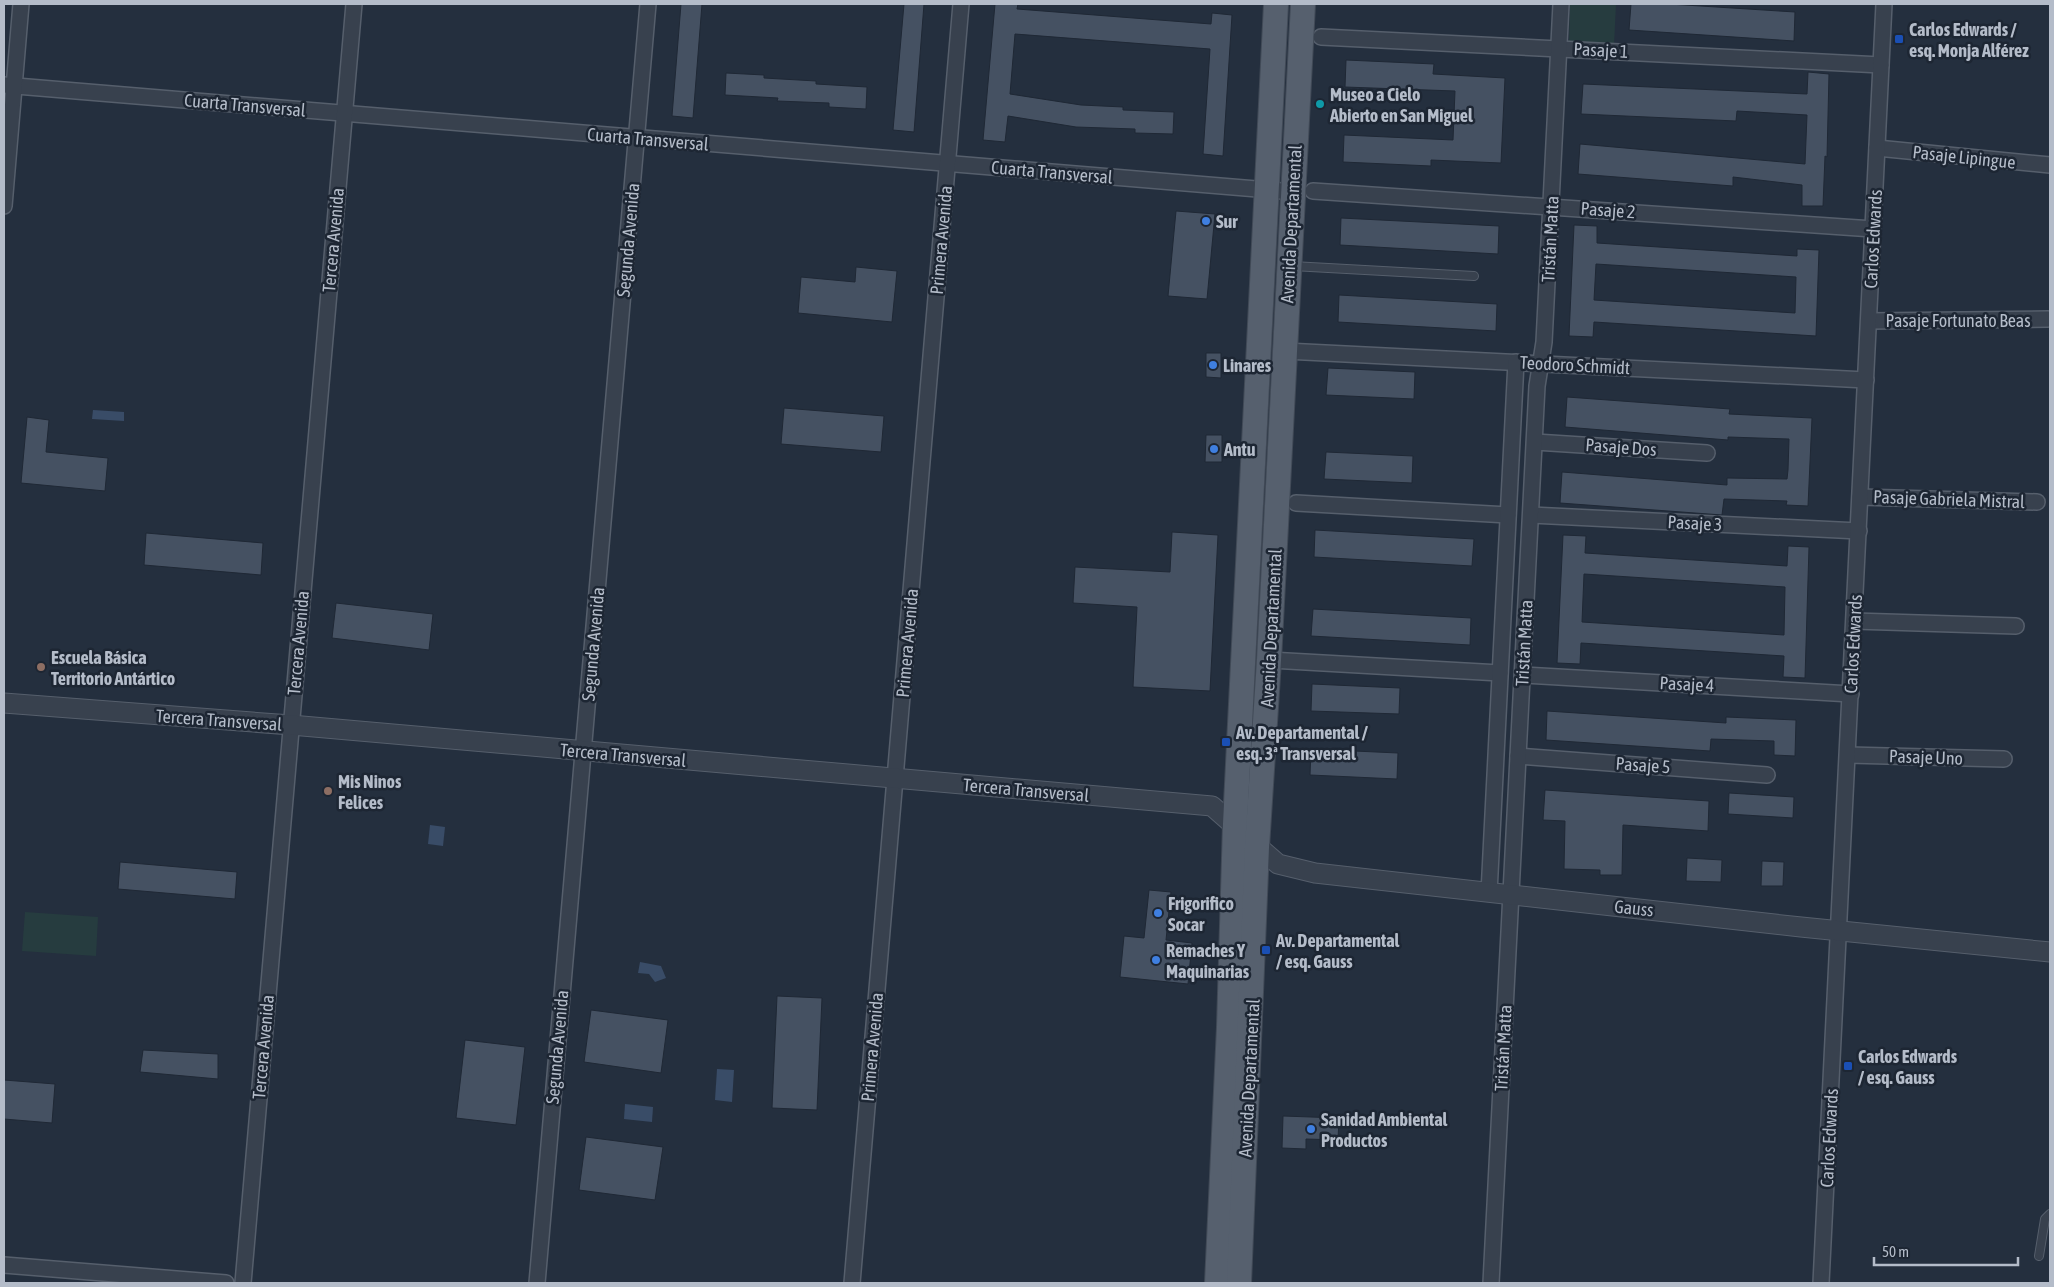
<svg xmlns="http://www.w3.org/2000/svg" width="2054" height="1287" font-family="'Asap Condensed',sans-serif">
  <style>
    .green { fill: #263c3f }
    .water { fill: #394c67 }
    .building { fill: #455162; stroke: #1f2835; fill-rule: evenodd }
    .lines { fill: none; stroke-linecap: round; stroke-linejoin: round }
    .service-casing { stroke: #565f6c; stroke-width: 10 }
    .minor-casing { stroke: #565f6c; stroke-width: 18 }
    .tertiary-casing { stroke: #565f6c; stroke-width: 21 }
    .primary-casing { stroke: #414a57; stroke-width: 26 }
    .service { stroke: #38414e; stroke-width: 8 }
    .minor { stroke: #38414e; stroke-width: 15 }
    .tertiary { stroke: #38414e; stroke-width: 19 }
    .primary { stroke: #56606e; stroke-width: 24 }
    .transit-dot { fill: #1a4fb4; stroke: #1d2633; stroke-width: 2 }
    .culture-dot { fill: #0f9aa8; stroke: #1d2633; stroke-width: 2 }
    .shop-dot { fill: #3f7fe0; stroke: #1d2633; stroke-width: 2 }
    .education-dot { fill: #8d6e63; stroke: #1d2633; stroke-width: 2 }
    .labels { text-anchor: middle; dominant-baseline: central; stroke-width: 5; stroke-linejoin: round; paint-order: stroke }
    .poi-label { font-size: 18px; font-weight: bold; fill: #b4bcc9; stroke: #1d2633; text-anchor: start }
    .street-label { font-size: 18px; fill: #b4bcc9; stroke: #1d2633 }
  </style>
  <rect width="100%" height="100%" fill="#242f3e"/>
  <g class="green">
    <polygon points="1570,4 1616,4 1614,46 1569,44"/>
    <polygon points="25,912 98,917 96,956 22,951"/>
  </g>
  <g class="water">
    <polygon points="93,410 124,412 124,421 92,419"/>
    <polygon points="430,825 445,827 443,846 428,844"/>
    <polygon points="640,962 661,966 666,978 655,982 649,974 638,973"/>
    <polygon points="717,1069 734,1070 732,1102 715,1100"/>
    <polygon points="625,1104 653,1107 652,1122 624,1119"/>
  </g>
  <g class="building">
    <polygon points="681,4 702,4 693,118 672,116"/>
    <polygon points="904,4 924,4 914,132 893,130"/>
    <polygon points="995,4 1018,4 1017,9 1211,24 1212,13 1232,15 1223,156 1203,154 1210,49 1015,34 1010,94 1081,105 1123,107 1123,110 1174,112 1173,134 1135,133 1135,129 1076,127 1008,116 1005,142 983,140"/>
    <polygon points="1631,4 1669,4 1795,12 1794,41 1629,30"/>
    <polygon points="1346,60 1434,64 1433,74 1505,78 1501,163 1431,160 1431,166 1343,162 1344,135 1453,140 1455,91 1345,87"/>
    <polygon points="1808,72 1829,74 1827,157 1825,156 1823,206 1802,206 1802,185 1733,177 1733,186 1578,174 1580,144 1805,164 1807,115 1737,111 1736,121 1581,114 1583,84 1807,94"/>
    <polygon points="726,73 764,75 764,78 816,81 816,84 867,87 866,109 829,107 829,103 777,101 778,98 725,95"/>
    <polygon points="1176,211 1215,214 1207,299 1168,296"/>
    <polygon points="1341,218 1499,226 1498,254 1340,245"/>
    <path d="M 1574,225 L 1597,226 L 1597,243 L 1797,256 L 1797,249 L 1819,250 L 1816,336 L 1594,322 L 1593,337 L 1569,336 ZM 1596,264 L 1796,277 L 1795,313 L 1594,300 Z"/>
    <polygon points="856,267 897,271 892,322 798,313 801,277 855,282"/>
    <polygon points="1339,295 1497,304 1496,331 1338,322"/>
    <polygon points="1206,353 1221,353 1221,378 1206,377"/>
    <polygon points="1328,368 1415,372 1414,399 1326,395"/>
    <polygon points="1567,397 1730,409 1729,414 1812,418 1808,506 1786,505 1787,501 1724,499 1722,515 1560,503 1562,472 1727,485 1727,478 1787,479 1788,470 1789,439 1728,437 1728,440 1565,427"/>
    <polygon points="784,408 884,416 881,452 781,444"/>
    <polygon points="27,417 49,420 46,452 108,458 105,491 21,483"/>
    <polygon points="1206,435 1222,435 1222,462 1205,462"/>
    <polygon points="1326,452 1413,456 1412,483 1324,479"/>
    <polygon points="1315,530 1474,539 1472,566 1314,557"/>
    <polygon points="1172,532 1218,535 1210,691 1133,687 1137,607 1073,603 1075,567 1170,572"/>
    <polygon points="146,533 263,543 261,575 144,565"/>
    <path d="M 1563,535 L 1586,536 L 1585,553 L 1787,566 L 1788,546 L 1809,547 L 1805,678 L 1783,677 L 1784,656 L 1581,643 L 1580,664 L 1557,663 ZM 1584,574 L 1785,587 L 1784,635 L 1582,622 Z"/>
    <polygon points="336,603 433,614 429,650 332,638"/>
    <polygon points="1313,609 1471,618 1470,645 1311,636"/>
    <polygon points="1312,684 1400,688 1399,714 1311,711"/>
    <polygon points="1547,711 1726,723 1726,717 1796,720 1795,756 1774,755 1774,741 1711,739 1710,751 1546,740"/>
    <polygon points="1311,749 1398,753 1397,779 1310,775"/>
    <polygon points="1545,790 1709,801 1708,831 1623,825 1622,875 1600,875 1600,870 1564,869 1565,821 1543,820"/>
    <polygon points="1729,793 1794,797 1793,818 1728,814"/>
    <polygon points="1687,858 1722,860 1721,882 1686,881"/>
    <polygon points="1762,861 1784,862 1783,886 1761,886"/>
    <polygon points="120,862 237,872 235,899 118,889"/>
    <polygon points="1149,890 1171,892 1166,940 1192,943 1188,984 1120,977 1124,936 1144,938"/>
    <polygon points="777,996 822,998 817,1110 772,1108"/>
    <polygon points="591,1010 668,1020 661,1073 584,1062"/>
    <polygon points="465,1040 525,1047 516,1125 456,1118"/>
    <polygon points="143,1050 218,1054 218,1079 140,1072"/>
    <polygon points="4,1080 55,1084 52,1123 4,1119"/>
    <polygon points="1283,1116 1339,1118 1338,1140 1306,1139 1306,1149 1282,1148"/>
    <polygon points="586,1137 663,1147 655,1200 579,1190"/>
  </g>
  <g class="lines">
    <g class="service-casing">
      <g id="service">
        <polyline points="1292,266 1474,276"/>
        <polyline points="2039,1256 2045,1219 2050,1214"/>
      </g>
    </g>
    <g class="minor-casing">
      <g id="minor">
        <polyline points="1321,37 1881,65"/>
        <polyline points="4,85 1293,192"/>
        <polyline points="1877,148 2050,165"/>
        <polyline points="1313,191 1873,229"/>
        <polyline points="4,206 21,4"/>
        <polyline points="1869,321 2048,319"/>
        <polyline points="1285,351 1866,380"/>
        <polyline points="1535,442 1707,453"/>
        <polyline points="1860,497 2037,502"/>
        <polyline points="1296,503 1508,515"/>
        <polyline points="1531,515 1859,531"/>
        <polyline points="1854,621 2016,626"/>
        <polyline points="1269,660 1500,673"/>
        <polyline points="1523,675 1851,694"/>
        <polyline points="1848,755 2004,759"/>
        <polyline points="1518,756 1767,775"/>
        <polyline points="1489,893 1516,362"/>
        <polyline points="4,1265 226,1283"/>
        <polyline points="243,1283 354,4"/>
        <polyline points="537,1283 648,4"/>
        <polyline points="852,1283 961,4"/>
        <polyline points="1491,1283 1537,386 1544,342 1561,4"/>
        <polyline points="1821,1283 1884,4"/>
      </g>
    </g>
    <g class="tertiary-casing">
      <polyline id="tertiary" points="4,703 291,725 1212,806 1278,864 1315,873 1801,927 2050,952"/>
    </g>
    <g class="primary-casing">
      <g id="primary">
        <polyline points="1217,1283 1229,1027 1235,824 1276,4"/>
        <polyline points="1239,1283 1257,847 1269,660 1303,4"/>
      </g>
    </g>
    <use href="#service" class="service"/>
    <use href="#minor" class="minor"/>
    <use href="#tertiary" class="tertiary"/>
    <use href="#primary" class="primary"/>
  </g>
  <g class="transit-dot">
    <rect x="1894" y="34" width="10" height="10" rx="2.5"/>
    <rect x="1221" y="737" width="10" height="10" rx="2.5"/>
    <rect x="1261" y="945" width="10" height="10" rx="2.5"/>
    <rect x="1843" y="1061" width="10" height="10" rx="2.5"/>
  </g>
  <circle class="culture-dot" cx="1320" cy="104" r="5"/>
  <g class="shop-dot">
    <circle cx="1206" cy="221" r="5"/>
    <circle cx="1213" cy="365" r="5"/>
    <circle cx="1214" cy="449" r="5"/>
    <circle cx="1158" cy="913" r="5"/>
    <circle cx="1156" cy="960" r="5"/>
    <circle cx="1311" cy="1129" r="5"/>
  </g>
  <g class="education-dot">
    <circle cx="41" cy="667" r="5"/>
    <circle cx="328" cy="791" r="5"/>
  </g>
  <g class="labels">
    <g class="poi-label">
      <text x="1909" y="29">Carlos Edwards /<tspan x="1909" dy="21">esq. Monja Alférez</tspan></text>
      <text x="1330" y="94">Museo a Cielo<tspan x="1330" dy="21">Abierto en San Miguel</tspan></text>
      <text x="1216" y="221">Sur</text>
      <text x="1223" y="365">Linares</text>
      <text x="1224" y="449">Antu</text>
      <text x="51" y="657">Escuela Básica<tspan x="51" dy="21">Territorio Antártico</tspan></text>
      <text x="1236" y="732">Av. Departamental /<tspan x="1236" dy="21">esq. 3ª Transversal</tspan></text>
      <text x="338" y="781">Mis Ninos<tspan x="338" dy="21">Felices</tspan></text>
      <text x="1168" y="903">Frigorifico<tspan x="1168" dy="21">Socar</tspan></text>
      <text x="1276" y="940">Av. Departamental<tspan x="1276" dy="21">/ esq. Gauss</tspan></text>
      <text x="1166" y="950">Remaches Y<tspan x="1166" dy="21">Maquinarias</tspan></text>
      <text x="1858" y="1056">Carlos Edwards<tspan x="1858" dy="21">/ esq. Gauss</tspan></text>
      <text x="1321" y="1119">Sanidad Ambiental<tspan x="1321" dy="21">Productos</tspan></text>
    </g>
    <g class="street-label">
      <text transform="translate(1601 50) rotate(3)">Pasaje 1</text>
      <text transform="translate(245 105) rotate(5)">Cuarta Transversal</text>
      <text transform="translate(648 139) rotate(5)">Cuarta Transversal</text>
      <text transform="translate(1964 157) rotate(6)">Pasaje Lipingue</text>
      <text transform="translate(1052 172) rotate(5)">Cuarta Transversal</text>
      <text transform="translate(1608 210) rotate(4)">Pasaje 2</text>
      <text transform="translate(1291 224) rotate(-87)">Avenida Departamental</text>
      <text transform="translate(1550 239) rotate(-87)">Tristán Matta</text>
      <text transform="translate(1873 239) rotate(-87)">Carlos Edwards</text>
      <text transform="translate(333 240) rotate(-85)">Tercera Avenida</text>
      <text transform="translate(628 240) rotate(-85)">Segunda Avenida</text>
      <text transform="translate(941 240) rotate(-85)">Primera Avenida</text>
      <text x="1958" y="320">Pasaje Fortunato Beas</text>
      <text transform="translate(1575 365) rotate(3)">Teodoro Schmidt</text>
      <text transform="translate(1621 447) rotate(4)">Pasaje Dos</text>
      <text transform="translate(1949 499) rotate(2)">Pasaje Gabriela Mistral</text>
      <text transform="translate(1695 523) rotate(3)">Pasaje 3</text>
      <text transform="translate(1271 628) rotate(-87)">Avenida Departamental</text>
      <text transform="translate(298 643) rotate(-85)">Tercera Avenida</text>
      <text transform="translate(907 643) rotate(-85)">Primera Avenida</text>
      <text transform="translate(1524 643) rotate(-87)">Tristán Matta</text>
      <text transform="translate(593 644) rotate(-85)">Segunda Avenida</text>
      <text transform="translate(1853 644) rotate(-87)">Carlos Edwards</text>
      <text transform="translate(1687 684) rotate(3)">Pasaje 4</text>
      <text transform="translate(219 720) rotate(4)">Tercera Transversal</text>
      <text transform="translate(623 755) rotate(5)">Tercera Transversal</text>
      <text transform="translate(1926 757) rotate(2)">Pasaje Uno</text>
      <text transform="translate(1643 765) rotate(4)">Pasaje 5</text>
      <text transform="translate(1026 790) rotate(5)">Tercera Transversal</text>
      <text transform="translate(1634 908) rotate(6)">Gauss</text>
      <text transform="translate(263 1047) rotate(-85)">Tercera Avenida</text>
      <text transform="translate(557 1047) rotate(-85)">Segunda Avenida</text>
      <text transform="translate(872 1047) rotate(-85)">Primera Avenida</text>
      <text transform="translate(1503 1048) rotate(-87)">Tristán Matta</text>
      <text transform="translate(1249 1078) rotate(-87)">Avenida Departamental</text>
      <text transform="translate(1829 1138) rotate(-87)">Carlos Edwards</text>
    </g>
  </g>
  <rect width="2054" height="1287" fill="none" stroke="#b4bcc9" stroke-width="10"/>
  <path d="M1874 1257v8h144v-8" fill="none" stroke="#b4bcc9" stroke-width="2.5"/>
  <text x="1882" y="1257" font-size="15" fill="#b4bcc9" stroke="#1d2633" stroke-width="4" paint-order="stroke">50 m</text>
</svg>
